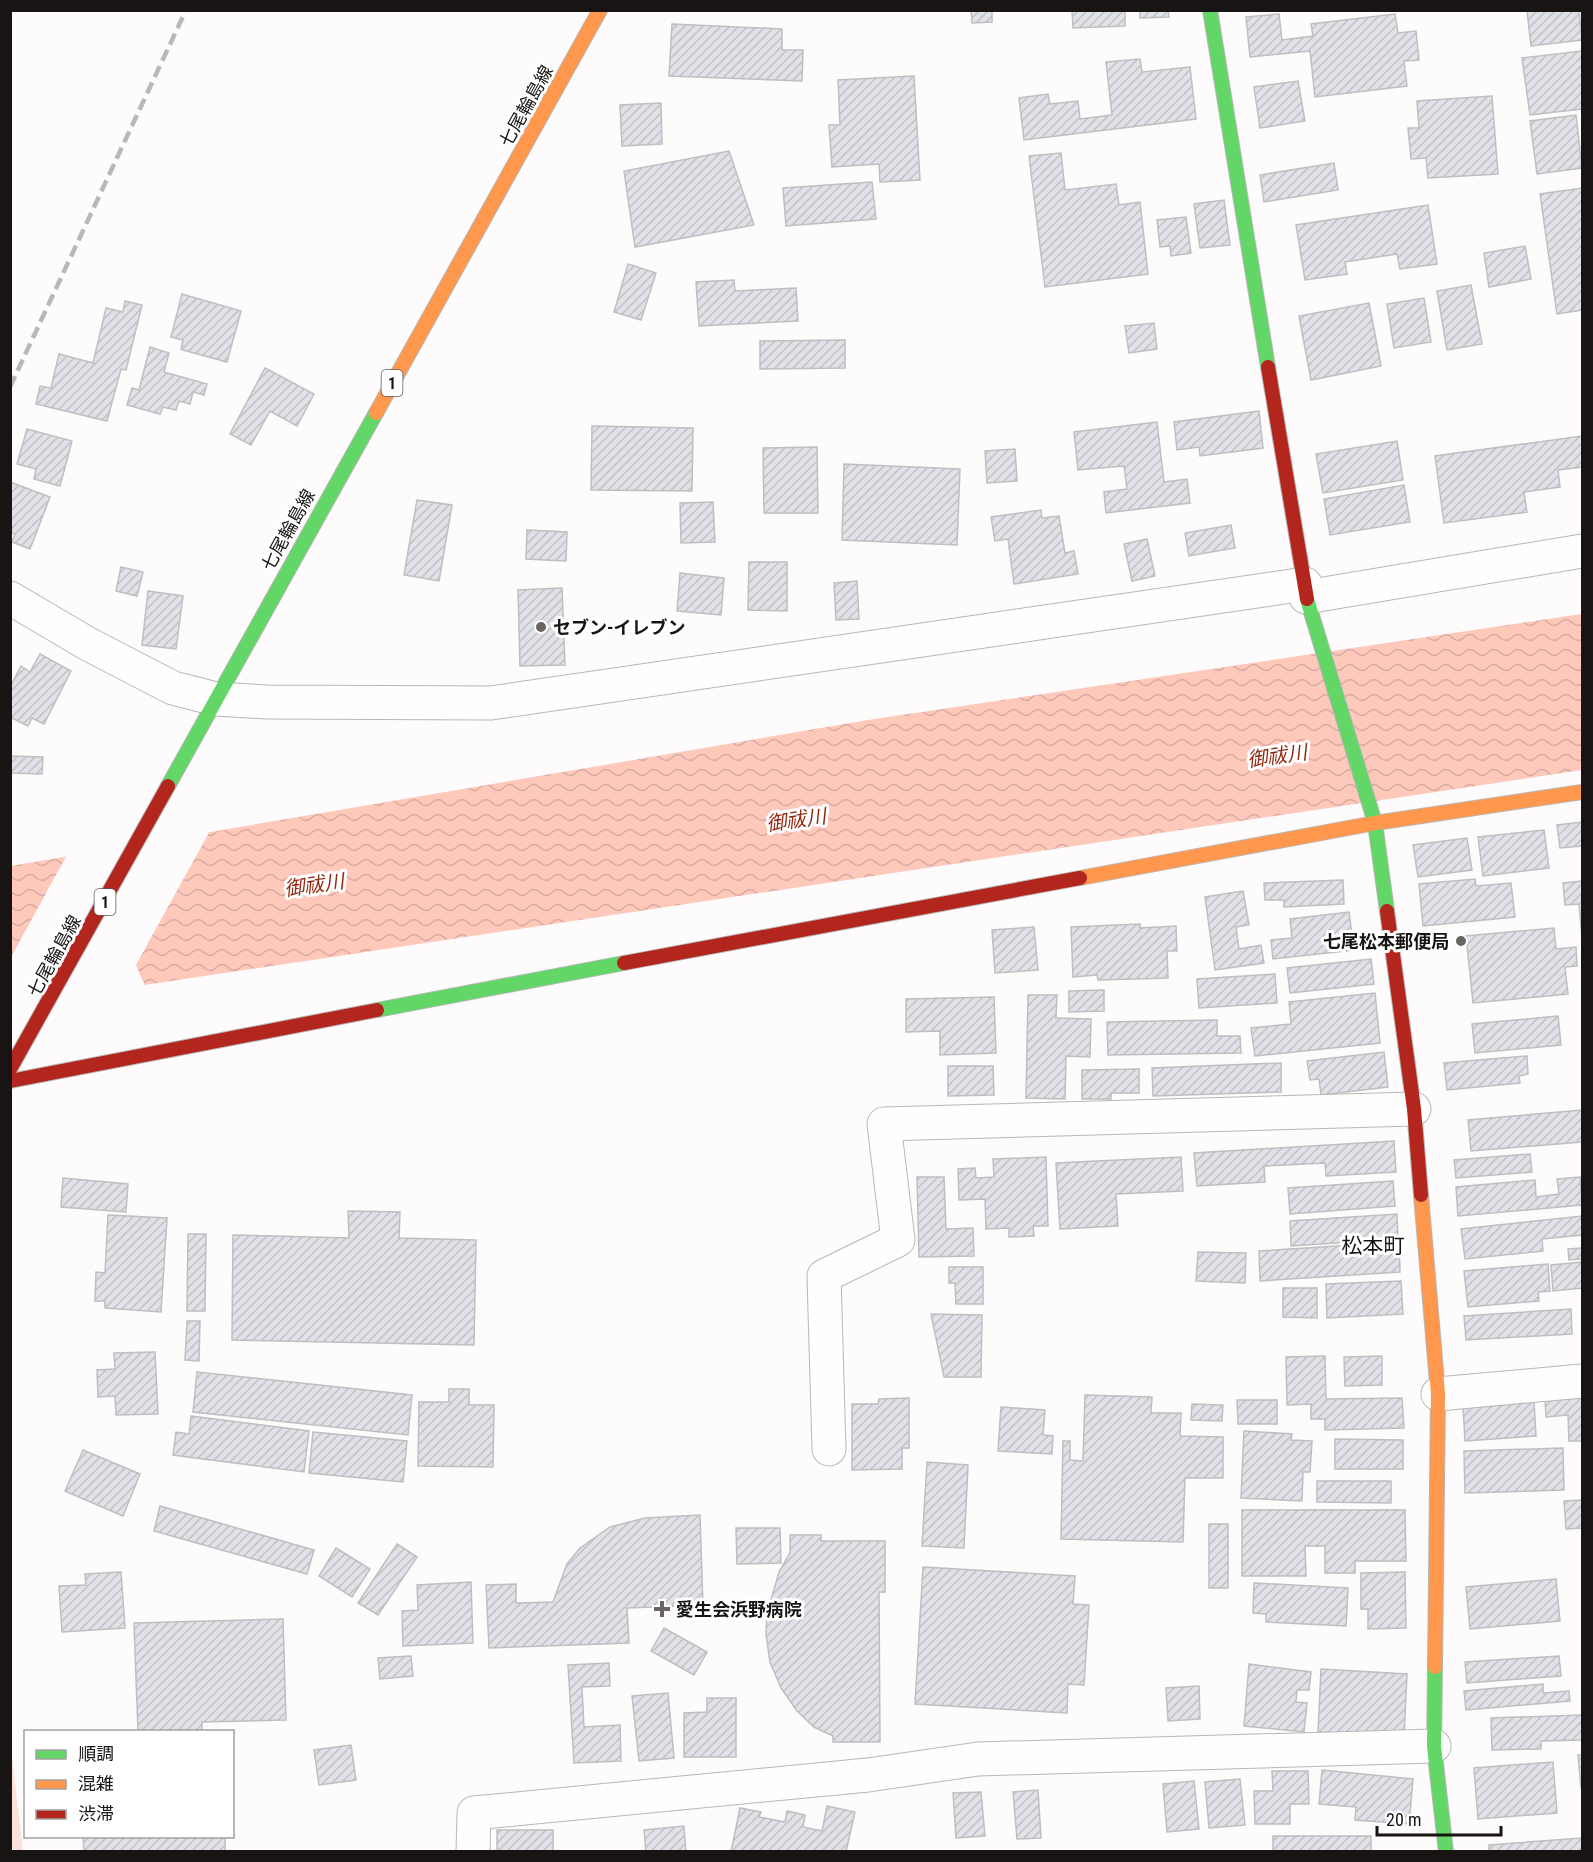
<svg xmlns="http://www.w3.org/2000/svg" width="1593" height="1862" font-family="'Roboto Condensed','Noto Sans JP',sans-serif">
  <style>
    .green { fill: #fce1db }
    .water { fill: url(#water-waves) }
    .pier { fill: #fdfbfb }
    .building { fill: url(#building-hatch); stroke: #bfbfc0; stroke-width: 1.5 }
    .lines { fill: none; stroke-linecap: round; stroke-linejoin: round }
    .street-casing { stroke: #b9b7b6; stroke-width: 35 }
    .fast-casing { stroke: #b9b7b6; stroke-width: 16 }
    .slow-casing { stroke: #b9b7b6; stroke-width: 16 }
    .jam-casing { stroke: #b9b7b6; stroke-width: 16 }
    .street { stroke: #fffefe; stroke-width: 33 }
    .fast { stroke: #63d668; stroke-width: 14 }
    .slow { stroke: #ff974d; stroke-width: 14 }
    .jam { stroke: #b3261e; stroke-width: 14 }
    .rail { stroke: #b8b8b8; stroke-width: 4.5; stroke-dasharray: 12 6; stroke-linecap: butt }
    .poi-dot { fill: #686564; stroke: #fff; stroke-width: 2 }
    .labels { text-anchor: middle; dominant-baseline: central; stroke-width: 6; stroke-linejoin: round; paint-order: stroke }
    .shield { fill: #fff; stroke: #5d5a5a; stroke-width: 1.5 }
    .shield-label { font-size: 16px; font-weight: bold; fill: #171413 }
    .street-label { font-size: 18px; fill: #171413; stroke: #fff }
    .poi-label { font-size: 18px; font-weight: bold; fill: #171413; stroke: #fff; text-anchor: start }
    .water-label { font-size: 20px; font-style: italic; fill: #942911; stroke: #fff }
    .quarter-label { font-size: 21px; fill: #171413; stroke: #fff }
  </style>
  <defs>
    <pattern id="water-waves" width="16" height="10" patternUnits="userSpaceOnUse" patternTransform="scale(1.5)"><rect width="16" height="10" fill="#fec8bb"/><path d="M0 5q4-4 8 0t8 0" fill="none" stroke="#d9aba0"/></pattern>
    <pattern id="building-hatch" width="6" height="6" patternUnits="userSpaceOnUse" patternTransform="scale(1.5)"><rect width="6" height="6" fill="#e1e2e8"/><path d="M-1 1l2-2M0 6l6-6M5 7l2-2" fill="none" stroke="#c0c1c6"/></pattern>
  </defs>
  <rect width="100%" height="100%" fill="#fdfbfb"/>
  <polygon class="green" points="10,1748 11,1748 23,1851 11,1851"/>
  <polygon class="water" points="1582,614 1582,770 11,1005 11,866 868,720"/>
  <polygon class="pier" points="211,829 136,965 146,988 10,1008 11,957 68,853"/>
  <g class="building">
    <polygon points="971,10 992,10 992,22 972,23"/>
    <polygon points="1072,10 1125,10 1125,26 1073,28"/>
    <polygon points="1140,10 1168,10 1169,17 1140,18"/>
    <polygon points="1527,10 1579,10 1582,40 1531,46"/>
    <polygon points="1279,14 1282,40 1313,36 1311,24 1395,14 1398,33 1416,31 1419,60 1404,61 1407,86 1315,97 1310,51 1250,57 1246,17"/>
    <polygon points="672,24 782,29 782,50 803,50 802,81 669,76"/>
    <polygon points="1582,51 1582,109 1530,115 1522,58"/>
    <polygon points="1140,59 1142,72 1190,67 1196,119 1024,140 1019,98 1048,94 1050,104 1078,101 1080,119 1112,115 1106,62"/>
    <polygon points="914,76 920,180 880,182 879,164 832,167 829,125 840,125 838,80"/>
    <polygon points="1298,81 1305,121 1260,128 1254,87"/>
    <polygon points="1492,96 1498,174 1428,178 1426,158 1411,159 1408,128 1419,128 1417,101"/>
    <polygon points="661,103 662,144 622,146 620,105"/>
    <polygon points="1576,115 1582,168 1537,174 1530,121"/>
    <polygon points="729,151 754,225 635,247 624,171"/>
    <polygon points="1061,153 1065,190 1116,184 1119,205 1140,202 1148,274 1045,287 1029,156"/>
    <polygon points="1334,163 1338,190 1264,202 1260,175"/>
    <polygon points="872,182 876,219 786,226 783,188"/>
    <polygon points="1582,188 1582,310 1557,314 1540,194"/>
    <polygon points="1224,200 1230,245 1200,248 1194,204"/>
    <polygon points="1428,205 1437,264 1400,269 1397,254 1345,262 1347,274 1305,280 1296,225"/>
    <polygon points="1186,217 1191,253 1171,256 1170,246 1160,247 1157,220"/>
    <polygon points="1525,246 1531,279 1489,287 1484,253"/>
    <polygon points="628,264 656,273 641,320 614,312"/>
    <polygon points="734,280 735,291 796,288 798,321 699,326 696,282"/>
    <polygon points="1471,285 1482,344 1447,350 1437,291"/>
    <polygon points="182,294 241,311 227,362 183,350 181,349 183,340 171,337"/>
    <polygon points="1424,298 1431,342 1394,348 1387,304"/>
    <polygon points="125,301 142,305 126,370 121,369 107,421 36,404 40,386 51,388 59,354 93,363 106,308 123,312"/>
    <polygon points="1369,303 1381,366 1311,380 1299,316"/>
    <polygon points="1154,323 1157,349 1129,353 1125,326"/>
    <polygon points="845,340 845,368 760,369 760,341"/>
    <polygon points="150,347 169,353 164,372 207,384 204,395 193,392 190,404 179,401 176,410 163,407 160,414 127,405 132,388 139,390"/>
    <polygon points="265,368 314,394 297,426 270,411 251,445 230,434"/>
    <polygon points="1259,411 1263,448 1200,456 1199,447 1177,450 1174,422"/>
    <polygon points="1157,422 1164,482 1187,479 1190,503 1106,513 1104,492 1127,489 1124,466 1078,470 1074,432"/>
    <polygon points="592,426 693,428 692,491 591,490"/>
    <polygon points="27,429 72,441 60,486 34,479 36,469 17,464"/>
    <polygon points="1582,436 1582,467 1558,470 1560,487 1524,492 1527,512 1444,523 1435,456"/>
    <polygon points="1397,441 1403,480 1323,493 1316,454"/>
    <polygon points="817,447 818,513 764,513 763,448"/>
    <polygon points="1015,449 1017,481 987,483 985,451"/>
    <polygon points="844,464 960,469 957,545 842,540"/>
    <polygon points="10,482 50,497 30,549 12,542 15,534 10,532"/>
    <polygon points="1404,485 1410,522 1330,535 1324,499"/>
    <polygon points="417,500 452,505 439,581 404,575"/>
    <polygon points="713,502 715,542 681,543 680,503"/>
    <polygon points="1041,510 1042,518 1059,516 1065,553 1074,551 1078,574 1014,584 1008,539 995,541 991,517"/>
    <polygon points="1231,525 1235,548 1189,556 1185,533"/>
    <polygon points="527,530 567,532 566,561 526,559"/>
    <polygon points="1147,539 1155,576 1132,581 1124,544"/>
    <polygon points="749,562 787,562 787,611 748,610"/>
    <polygon points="121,567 143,572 137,596 116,591"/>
    <polygon points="680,573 724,578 721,615 677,611"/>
    <polygon points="857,581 859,619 836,620 834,583"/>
    <polygon points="562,588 565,665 520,666 518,590"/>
    <polygon points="148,591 183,596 176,649 142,645"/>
    <polygon points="40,654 71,671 44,724 32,718 28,726 10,717 10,687 21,666 30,672"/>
    <polygon points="10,756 43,757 42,774 10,773"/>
    <polygon points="1582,822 1582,846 1560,848 1557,825"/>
    <polygon points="1544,830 1549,868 1483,876 1478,837"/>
    <polygon points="1467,838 1472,870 1418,877 1413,845"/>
    <polygon points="1475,879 1476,886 1511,883 1515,917 1423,926 1419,884"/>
    <polygon points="1343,880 1344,904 1284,907 1284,900 1265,900 1264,883"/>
    <polygon points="1582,881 1582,938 1579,904 1565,905 1563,883"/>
    <polygon points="1243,891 1249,925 1236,927 1239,949 1261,945 1264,963 1215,970 1205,897"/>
    <polygon points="1349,912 1354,950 1273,959 1271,940 1292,938 1290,919"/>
    <polygon points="1140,924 1140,928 1176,926 1177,951 1167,951 1168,978 1098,980 1097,975 1073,977 1071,927"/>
    <polygon points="1034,927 1038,970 995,973 992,930"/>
    <polygon points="1554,928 1556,949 1576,947 1577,966 1565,967 1568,994 1473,1003 1466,936"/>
    <polygon points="1371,959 1374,984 1290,993 1287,968"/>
    <polygon points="1275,974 1277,1003 1199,1008 1197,979"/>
    <polygon points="1104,990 1104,1011 1069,1012 1069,991"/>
    <polygon points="1375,993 1380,1043 1255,1056 1251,1028 1291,1024 1289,1002"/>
    <polygon points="1028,995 1057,995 1056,1018 1091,1019 1090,1057 1066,1056 1065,1099 1026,1098"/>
    <polygon points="994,997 996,1053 940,1055 940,1031 906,1032 906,999"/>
    <polygon points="1558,1016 1561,1045 1475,1053 1472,1024"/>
    <polygon points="1217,1020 1217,1036 1240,1036 1241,1053 1108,1055 1107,1022"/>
    <polygon points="1384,1052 1388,1087 1321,1095 1319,1079 1310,1080 1307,1061"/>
    <polygon points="1527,1056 1528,1074 1519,1076 1520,1083 1447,1090 1444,1063"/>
    <polygon points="1281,1063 1281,1092 1153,1096 1152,1068"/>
    <polygon points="948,1066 993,1066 994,1095 948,1096"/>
    <polygon points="1139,1069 1139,1093 1111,1093 1111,1099 1082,1099 1082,1070"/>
    <polygon points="1582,1110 1582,1142 1471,1151 1468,1120"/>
    <polygon points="1394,1141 1396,1172 1326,1176 1325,1163 1264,1166 1265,1182 1197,1186 1194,1153"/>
    <polygon points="1530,1154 1532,1172 1456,1178 1454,1160"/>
    <polygon points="1046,1157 1048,1226 1033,1226 1034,1236 1009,1237 1009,1228 986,1229 985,1199 959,1200 958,1169 975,1168 976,1178 994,1177 993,1159"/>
    <polygon points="1181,1157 1183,1191 1116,1194 1118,1226 1060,1229 1056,1163"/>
    <polygon points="917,1177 944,1177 946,1229 973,1228 974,1256 919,1257"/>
    <polygon points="1580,1177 1582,1205 1458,1216 1456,1187 1535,1180 1536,1197 1559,1194 1557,1179"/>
    <polygon points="63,1178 128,1184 126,1212 61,1207"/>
    <polygon points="1393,1181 1395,1206 1290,1214 1288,1188"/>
    <polygon points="348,1211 400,1212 399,1238 476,1240 474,1345 232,1340 233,1235 349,1238"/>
    <polygon points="1397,1214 1398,1239 1291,1246 1290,1221"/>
    <polygon points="108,1215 167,1218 161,1312 105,1308 105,1301 95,1301 96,1272 105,1273"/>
    <polygon points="1582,1216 1582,1235 1542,1239 1543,1251 1465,1259 1461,1229"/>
    <polygon points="188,1234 206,1234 205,1311 187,1311"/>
    <polygon points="1399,1242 1400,1272 1260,1281 1259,1251"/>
    <polygon points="1582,1248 1582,1259 1569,1260 1568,1249"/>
    <polygon points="1198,1252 1246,1253 1245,1283 1196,1281"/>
    <polygon points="1582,1262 1582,1288 1553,1291 1551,1265"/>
    <polygon points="1548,1264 1550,1291 1538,1292 1539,1301 1468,1307 1464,1271"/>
    <polygon points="949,1267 983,1267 983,1304 956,1304 955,1283 949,1283"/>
    <polygon points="1401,1281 1403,1314 1327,1318 1326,1284"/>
    <polygon points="1283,1288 1317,1288 1317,1318 1283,1317"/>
    <polygon points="1571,1309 1572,1334 1466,1340 1464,1316"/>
    <polygon points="931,1314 982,1315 981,1377 944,1377"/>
    <polygon points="187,1321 200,1321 199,1361 185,1360"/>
    <polygon points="155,1352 158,1414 116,1415 115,1396 98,1397 97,1370 115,1369 114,1353"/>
    <polygon points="1325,1356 1326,1399 1402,1398 1404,1428 1325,1430 1325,1419 1311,1419 1311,1404 1287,1405 1286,1357"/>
    <polygon points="1382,1356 1382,1385 1345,1386 1344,1357"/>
    <polygon points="197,1372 412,1395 408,1435 193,1412"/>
    <polygon points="449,1389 469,1389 469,1405 494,1405 493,1467 418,1466 419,1402 449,1402"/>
    <polygon points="1085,1395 1152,1397 1151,1413 1181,1413 1180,1436 1223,1437 1223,1478 1185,1478 1183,1542 1061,1539 1063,1441 1070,1441 1070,1460 1083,1461"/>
    <polygon points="1582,1397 1582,1441 1569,1441 1568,1415 1546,1417 1545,1399"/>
    <polygon points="909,1398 909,1448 902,1448 902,1469 852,1470 852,1404 878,1404 879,1399"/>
    <polygon points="1237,1400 1277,1400 1277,1424 1238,1424"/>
    <polygon points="1534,1401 1536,1436 1465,1441 1463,1405"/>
    <polygon points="1192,1404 1223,1405 1222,1421 1191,1420"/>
    <polygon points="1001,1407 1045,1410 1043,1435 1053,1436 1052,1454 998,1451"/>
    <polygon points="191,1416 309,1431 304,1472 173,1455 176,1432 189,1434"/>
    <polygon points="1244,1431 1292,1434 1291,1440 1312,1441 1310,1472 1303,1472 1302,1501 1241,1498"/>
    <polygon points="313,1432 407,1441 403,1482 309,1473"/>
    <polygon points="1335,1439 1403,1440 1403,1469 1335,1469"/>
    <polygon points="1563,1448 1564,1490 1465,1493 1464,1451"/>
    <polygon points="83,1450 140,1474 123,1516 65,1491"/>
    <polygon points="927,1462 968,1465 964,1548 922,1546"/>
    <polygon points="1317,1481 1391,1481 1391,1503 1317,1502"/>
    <polygon points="1582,1500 1582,1528 1566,1529 1564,1501"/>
    <polygon points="160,1506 314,1550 307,1574 154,1531"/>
    <polygon points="1242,1510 1405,1510 1406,1561 1355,1561 1355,1573 1325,1573 1325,1546 1305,1546 1306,1576 1242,1576"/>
    <polygon points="700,1515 703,1605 627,1608 629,1643 489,1648 486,1585 516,1584 516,1603 553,1602 567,1564 580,1548 610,1527 645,1518"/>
    <rect x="1209" y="1524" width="19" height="64"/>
    <polygon points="736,1528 780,1528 781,1563 737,1564"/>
    <polygon points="790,1535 821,1535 821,1541 885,1541 885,1592 879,1592 880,1742 833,1742 833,1736 814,1727 797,1711 781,1688 770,1662 766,1634 767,1613 779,1572 790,1553"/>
    <polygon points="397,1544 417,1557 378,1615 358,1603"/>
    <polygon points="336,1548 370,1569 352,1597 319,1576"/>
    <polygon points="923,1567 1075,1576 1073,1604 1089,1605 1084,1685 1068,1684 1067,1713 915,1704"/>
    <polygon points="121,1572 125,1628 62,1632 59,1586 86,1585 85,1574"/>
    <polygon points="1405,1572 1406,1628 1368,1629 1368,1609 1361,1609 1361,1573"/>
    <polygon points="1556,1579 1560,1621 1470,1629 1466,1587"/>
    <polygon points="471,1582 473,1643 403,1646 402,1611 418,1610 417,1585"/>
    <polygon points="1254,1583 1348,1588 1346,1626 1266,1622 1266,1614 1253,1613"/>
    <polygon points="283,1619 286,1720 202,1722 202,1732 138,1732 134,1623"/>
    <polygon points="664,1628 707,1652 694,1675 651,1651"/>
    <polygon points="411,1656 413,1676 380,1679 378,1658"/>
    <polygon points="1559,1656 1561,1676 1467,1683 1465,1662"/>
    <polygon points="609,1663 610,1686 582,1687 584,1727 620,1725 621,1761 574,1763 568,1665"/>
    <polygon points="1249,1664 1311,1672 1309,1690 1297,1690 1296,1702 1307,1703 1304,1732 1244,1726"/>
    <polygon points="1321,1669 1407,1674 1404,1737 1318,1732"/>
    <polygon points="1543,1684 1543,1693 1569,1691 1570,1701 1466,1710 1464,1691"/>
    <polygon points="1199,1686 1200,1719 1168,1721 1166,1688"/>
    <polygon points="668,1693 674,1758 639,1761 632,1696"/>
    <polygon points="707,1698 736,1698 736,1757 684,1757 684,1713 707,1712"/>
    <polygon points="1582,1715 1582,1740 1541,1741 1541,1749 1492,1750 1491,1718"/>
    <polygon points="351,1745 356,1780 319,1785 314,1750"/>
    <polygon points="1578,1755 1582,1755 1582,1788 1581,1788"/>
    <polygon points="1553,1762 1557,1813 1478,1819 1474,1768"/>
    <polygon points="1322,1770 1413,1779 1409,1824 1355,1820 1356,1807 1319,1804"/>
    <polygon points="1272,1771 1308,1771 1309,1804 1290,1804 1290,1824 1255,1824 1254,1791 1273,1791"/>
    <polygon points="1240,1779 1245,1825 1209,1828 1205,1782"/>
    <polygon points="1194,1781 1199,1829 1167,1832 1163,1784"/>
    <polygon points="1038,1790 1041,1838 1017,1839 1013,1792"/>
    <polygon points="981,1792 985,1836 956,1838 953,1793"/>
    <polygon points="827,1806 855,1812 846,1852 731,1852 740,1808 761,1812 759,1817 785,1822 787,1811 805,1815 803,1827 822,1831"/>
    <polygon points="684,1826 686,1852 646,1852 644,1830"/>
    <polygon points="497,1830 553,1830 553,1852 487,1852 497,1850"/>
    <polygon points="83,1836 225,1836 225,1852 84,1852"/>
    <rect x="1273" y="1836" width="98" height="16"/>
    <polygon points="1582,1838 1582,1852 1489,1852 1489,1845"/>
  </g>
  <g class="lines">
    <g class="street-casing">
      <g id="street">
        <polyline points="1306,597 1582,551"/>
        <polyline points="10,598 88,644 173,688 216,699 267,702 491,703 1305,584"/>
        <polyline points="1438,1394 1582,1381"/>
        <polyline points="829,1449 824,1276 898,1240 884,1124 1414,1109"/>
        <polyline points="473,1852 474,1813 868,1775 978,1759 1434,1746"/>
      </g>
    </g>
    <g class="fast-casing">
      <g id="fast">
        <polyline points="1210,10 1268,367"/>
        <polyline points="1307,599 1375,823 1387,911"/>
        <polyline points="168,786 376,413"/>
        <polyline points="377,1010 624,963"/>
        <polyline points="1435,1667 1434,1746 1446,1852"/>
      </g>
    </g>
    <g class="slow-casing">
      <g id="slow">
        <polyline points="376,413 600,10"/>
        <polyline points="1080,878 1375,823 1582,792"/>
        <polyline points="1421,1195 1438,1394 1435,1667"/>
      </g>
    </g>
    <g class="jam-casing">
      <g id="jam">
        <polyline points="1268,367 1307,599"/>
        <polyline points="1387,911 1414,1109 1421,1195"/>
        <polyline points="624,963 1080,878"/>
        <polyline points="10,1069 168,786"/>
        <polyline points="10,1081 377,1010"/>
      </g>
    </g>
    <use href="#street" class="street"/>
    <use href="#fast" class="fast"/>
    <use href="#slow" class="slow"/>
    <use href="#jam" class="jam"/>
    <polyline class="rail" points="10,387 186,10"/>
  </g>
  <g class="poi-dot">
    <circle cx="541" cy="627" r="6"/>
    <circle cx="1461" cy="941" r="6"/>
    <path d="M659 1600h6v6h6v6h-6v6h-6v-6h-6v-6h6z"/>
  </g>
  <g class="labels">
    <g class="shield">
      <rect x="381.5" y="370" width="21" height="26" rx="4.5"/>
      <rect x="94.5" y="889" width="21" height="26" rx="4.5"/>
    </g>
    <g class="shield-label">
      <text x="392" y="383">1</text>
      <text x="105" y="902">1</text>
    </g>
    <g class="street-label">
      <text transform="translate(526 106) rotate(-61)">七尾輪島線</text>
      <text transform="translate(288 530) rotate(-61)">七尾輪島線</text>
      <text transform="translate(54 956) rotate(-61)">七尾輪島線</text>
    </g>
    <g class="poi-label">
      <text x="553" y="627">セブン-イレブン</text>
      <text x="1449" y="941" text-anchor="end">七尾松本郵便局</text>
      <text x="676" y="1609">愛生会浜野病院</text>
    </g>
    <g class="water-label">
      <text transform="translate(1277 756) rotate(-8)">御祓川</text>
      <text transform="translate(796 820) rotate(-8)">御祓川</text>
      <text transform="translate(314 885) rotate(-8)">御祓川</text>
    </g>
    <g class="quarter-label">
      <text x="1373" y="1246">松本町</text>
    </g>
  </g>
  <rect width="1593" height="1862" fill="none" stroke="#171413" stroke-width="24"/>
  <rect x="24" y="1730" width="210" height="108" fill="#ffffff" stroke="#a2a1a1" stroke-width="1.5"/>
  <rect x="36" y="1750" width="30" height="9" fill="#63d668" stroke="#a2a1a1" stroke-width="1.5"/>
  <text x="78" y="1760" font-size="18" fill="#171413">順調</text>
  <rect x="36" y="1780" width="30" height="9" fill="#ff974d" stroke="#a2a1a1" stroke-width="1.5"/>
  <text x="78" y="1790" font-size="18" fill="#171413">混雑</text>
  <rect x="36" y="1810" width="30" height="9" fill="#b3261e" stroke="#a2a1a1" stroke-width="1.5"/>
  <text x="78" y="1820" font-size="18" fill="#171413">渋滞</text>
  <path d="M1377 1826v9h124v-9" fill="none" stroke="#171413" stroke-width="3"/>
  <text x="1386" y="1826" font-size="18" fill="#171413" stroke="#ffffff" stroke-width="4.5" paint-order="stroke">20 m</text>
</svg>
